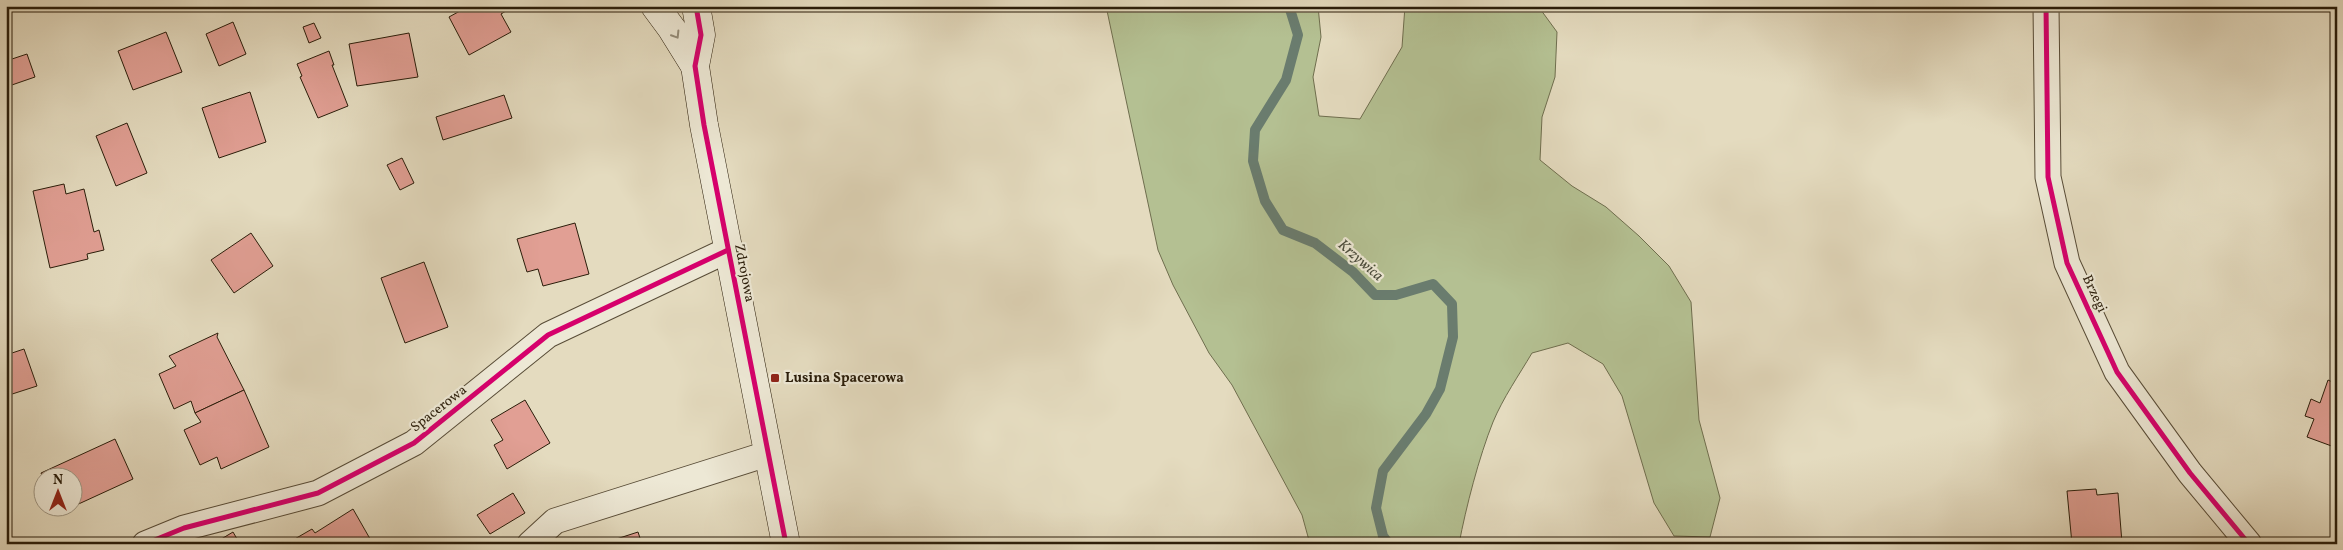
<svg xmlns="http://www.w3.org/2000/svg" width="2343" height="550" font-family="Vollkorn,serif">
  <style>
    .green { fill: #b4c092; stroke: #6f6e4e }
    .lines { fill: none; stroke-linecap: round; stroke-linejoin: round }
    .stream { stroke: #6a7c6e; stroke-width: 10 }
    .building { fill: #e19f94; stroke: #2a1d0a }
    .street-casing { stroke: #584c37; stroke-width: 27 }
    .secondary-casing { stroke: #2a1d0a; stroke-width: 29 }
    .street { stroke: #ede8d5; stroke-width: 25 }
    .secondary { stroke: #ede8d5; stroke-width: 28 }
    .cycleway-casing { stroke: #ede8d5; stroke-width: 8 }
    .cycleway { stroke: #d6006c; stroke-width: 5 }
    .oneway { stroke: #958d7a }
    .poi-dot { fill: #8f2418; stroke: #ede8d5; stroke-width: 2 }
    .labels { text-anchor: middle; dominant-baseline: central; stroke-width: 4.5; stroke-linejoin: round; paint-order: stroke }
    .street-label { font-size: 14px; fill: #2a1d0a; stroke: #ede8d5 }
    .poi-label { font-size: 14px; font-weight: bold; fill: #2a1d0a; stroke: #ede8d5; text-anchor: start }
    .water-label { font-size: 15px; font-style: italic; fill: #4a4c3c; stroke: #ede8d5 }
  </style>
  <rect width="100%" height="100%" fill="#e4dbbf"/>
  <filter id="stains"><feTurbulence type="fractalNoise" baseFrequency=".004" numOctaves="4"/><feColorMatrix values="0 0 0 0 .2 0 0 0 0 .09 0 0 0 0 .02 0 0 0 .5 -.17"/></filter>
  <radialGradient id="worn" r=".72"><stop offset=".6" stop-color="#630" stop-opacity="0"/><stop offset="1" stop-color="#630" stop-opacity=".3"/></radialGradient>
  <path class="green" d="M 1106,6 L 1318,6 L 1321,37 L 1313,77 L 1319,116 L 1360,119 L 1402,47 L 1405,6 L 1538,6 L 1557,32 L 1555,77 L 1542,117 L 1540,160 L 1572,186 L 1606,207 L 1639,236 L 1669,266 L 1691,302 L 1699,420 L 1720,498 L 1710,537 L 1674,536 L 1654,503 L 1622,396 L 1603,364 L 1568,343 L 1532,353 C 1519,375 1503,398 1493,422 C 1479,457 1466,507 1459,544 L 1310,544 L 1302,515 L 1232,385 L 1209,353 L 1173,285 L 1158,250 Z"/>
  <g class="lines">
    <polyline class="stream" points="1289,6 1298,35 1286,80 1255,130 1253,161 1265,201 1283,230 1315,243 1353,272 1375,295 1396,295 1433,284 1452,304 1453,337 1440,389 1426,414 1383,471 1376,508 1383,536 1389,544"/>
  </g>
  <g class="building">
    <polygon points="469,6 510,6 511,8 501,14 511,32 469,55 449,17"/>
    <polygon points="233,22 246,54 219,66 206,34"/>
    <polygon points="314,23 321,38 309,43 303,27"/>
    <polygon points="166,32 182,72 133,90 118,51"/>
    <polygon points="409,33 418,77 357,86 349,44"/>
    <polygon points="329,51 334,65 332,65 348,106 318,118 300,77 302,76 297,64"/>
    <polygon points="27,54 35,77 6,87 6,61"/>
    <polygon points="250,92 266,142 219,158 202,108"/>
    <polygon points="504,95 512,118 443,140 436,117"/>
    <polygon points="127,123 147,173 116,186 96,136"/>
    <polygon points="402,158 414,183 400,190 387,165"/>
    <polygon points="64,184 66,194 84,189 94,232 99,230 104,250 87,254 88,259 50,268 33,191"/>
    <polygon points="575,223 589,274 543,286 538,269 527,272 517,239"/>
    <polygon points="251,233 273,266 234,293 211,260"/>
    <polygon points="424,262 448,327 405,343 381,278"/>
    <polygon points="218,333 217,337 244,390 195,413 191,401 174,409 159,374 176,366 169,356"/>
    <polygon points="24,349 37,386 6,396 6,355"/>
    <polygon points="2328,380 2337,384 2337,448 2307,437 2314,419 2305,416 2311,399 2320,403"/>
    <polygon points="244,390 269,447 221,469 217,457 200,465 184,430 201,422 195,413"/>
    <polygon points="525,400 550,443 507,469 494,445 503,440 491,420"/>
    <polygon points="115,439 133,479 72,507 72,478 43,478 41,473"/>
    <polygon points="2096,489 2097,495 2118,493 2122,543 2072,544 2067,491"/>
    <polygon points="513,493 525,513 490,534 477,515"/>
    <polygon points="353,509 373,544 295,544 293,540 312,529 315,533"/>
    <polygon points="233,532 240,544 213,544"/>
    <polygon points="638,532 642,544 601,544"/>
  </g>
  <g class="lines">
    <g class="street-casing">
      <g id="street">
        <polyline points="2046,6 2048,177 2067,263 2117,372 2190,473 2249,544"/>
        <polyline points="145,544 184,528 318,493 414,443 548,335 728,250"/>
        <polyline points="530,544 555,521 767,454"/>
      </g>
    </g>
    <g class="secondary-casing">
      <g id="secondary">
        <polyline points="655,6 672,29 695,66"/>
        <polyline points="696,6 701,35 695,66 704,125 786,544"/>
      </g>
    </g>
    <use href="#street" class="street"/>
    <use href="#secondary" class="secondary"/>
    <g class="cycleway-casing">
      <g id="cycleway">
        <polyline points="696,6 701,35 695,66 704,125 786,544"/>
        <polyline points="2046,6 2048,177 2067,263 2117,372 2190,473 2249,544"/>
        <polyline points="145,544 184,528 318,493 414,443 548,335 728,250"/>
      </g>
    </g>
    <use href="#cycleway" class="cycleway"/>
  </g>
  <defs><path id="oneway-chevron" d="M-2-3.5L2.5 0L-2 3.5" fill="none" stroke-width="1.6" stroke-linecap="round" stroke-linejoin="round" transform="scale(1.25)"/></defs>
  <use class="oneway" href="#oneway-chevron" transform="translate(676 35) rotate(58)"/>
  <rect class="poi-dot" x="770" y="373" width="10" height="10" rx="2.5"/>
  <g class="labels">
    <g class="street-label">
      <text transform="translate(744 273) rotate(79)">Zdrojowa</text>
      <text transform="translate(2094 294) rotate(65)">Brzegi</text>
      <text transform="translate(439 409) rotate(-38)">Spacerowa</text>
    </g>
    <g class="poi-label">
      <text x="785" y="378">Lusina Spacerowa</text>
    </g>
    <g class="water-label">
      <text transform="translate(1360 261) rotate(41)">Krzywica</text>
    </g>
  </g>
  <rect width="2343" height="550" fill="none" stroke="#e4dbbf" stroke-width="25"/>
  <rect x="8" y="8" width="2328" height="535" fill="none" stroke="#2a1d0a" stroke-width="2.5"/>
  <rect x="12" y="12" width="2318" height="525" fill="none" stroke="#2a1d0a"/>
  <g transform="translate(58 492)"><circle r="24" fill="#ede8d5" stroke="#9f9784"/>
  <path d="M0-4L9 19L0 12L-9 19Z" fill="#8f2418"/>
  <text y="-8" font-size="14" font-weight="bold" text-anchor="middle" fill="#2a1d0a">N</text>
  </g>
  <rect width="100%" height="100%" filter="url(#stains)"/>
  <rect width="100%" height="100%" fill="url(#worn)"/>
</svg>
